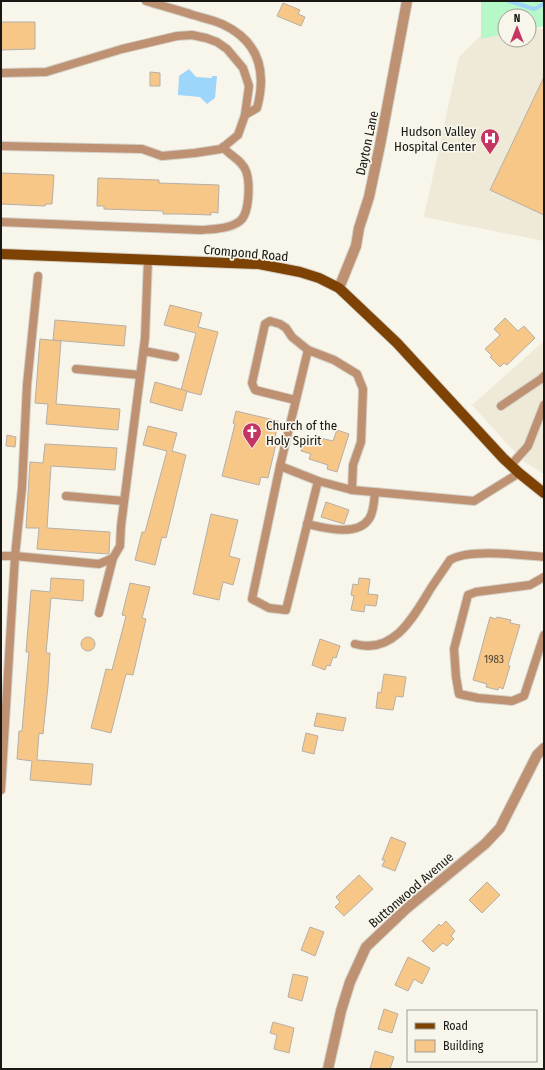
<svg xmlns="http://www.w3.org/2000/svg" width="545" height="1070" font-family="'Fira Sans Condensed',sans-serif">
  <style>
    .built { fill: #efe9d7 }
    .green { fill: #b7f8c9 }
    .water { fill: #9ed5fa }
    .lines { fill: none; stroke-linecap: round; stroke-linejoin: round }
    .stream { stroke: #9ed5fa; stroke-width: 4 }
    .building { fill: #f7c788; stroke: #b6afa7 }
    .service-casing { stroke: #d4d2c8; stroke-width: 10 }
    .minor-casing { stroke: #d4d2c8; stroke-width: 12 }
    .tertiary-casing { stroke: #d4d2c8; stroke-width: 12 }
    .primary-casing { stroke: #d4d2c8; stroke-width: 12 }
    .service { stroke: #be9172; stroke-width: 8 }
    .minor { stroke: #be9172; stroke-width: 10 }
    .tertiary { stroke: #be9172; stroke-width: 10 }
    .primary { stroke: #7f4205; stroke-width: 10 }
    .labels { text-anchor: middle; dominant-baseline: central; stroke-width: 3.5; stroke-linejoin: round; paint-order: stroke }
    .number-label { font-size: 11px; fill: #504432 }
    .poi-label { font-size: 13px; fill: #191815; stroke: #f8f5ea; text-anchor: end }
    .street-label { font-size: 13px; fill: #191815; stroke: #f8f5ea }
  </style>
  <rect width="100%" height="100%" fill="#f8f5ea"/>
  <g class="built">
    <polygon points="492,25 505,26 505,40 529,40 529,28 544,29 544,241 424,217 459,57"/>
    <polygon points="544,341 544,474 523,461 472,405"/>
  </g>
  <polygon class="green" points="481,1 544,1 544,26 529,29 529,16 505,16 505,34 481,39"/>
  <polygon class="water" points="189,69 196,77 212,78 212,76 217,76 215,98 207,104 200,97 178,95 179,76"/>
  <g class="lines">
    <polyline class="stream" points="509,1 534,9 544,4"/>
  </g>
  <g class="building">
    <polygon points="283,3 300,10 298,14 305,17 301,26 277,16"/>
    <polygon points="1,22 35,22 35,49 1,50"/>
    <polygon points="150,72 160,73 160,86 150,86"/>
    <polygon points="544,77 544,215 490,190"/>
    <polygon points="1,173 54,175 52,204 46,204 45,206 1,204"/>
    <polygon points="98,178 159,180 159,183 219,185 218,213 211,212 211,215 181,214 163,214 163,211 104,209 104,206 97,206"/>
    <polygon points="170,305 202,313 198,327 218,332 201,395 181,390 196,333 164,325"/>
    <polygon points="505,318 518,331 524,326 535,338 507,365 504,363 500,367 490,357 492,356 485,349 500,335 494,329"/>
    <polygon points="55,320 126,326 124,346 53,340"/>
    <polygon points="40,339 61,341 56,404 120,409 118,430 46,424 48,404 35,403"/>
    <polygon points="155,382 187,391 182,411 150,402"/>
    <polygon points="236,411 278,421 274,444 276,444 268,478 261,477 259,485 222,476 235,424 233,423"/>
    <polygon points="148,426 177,433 172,451 186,455 166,538 162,537 155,565 135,560 142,532 145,532 167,451 143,445"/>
    <polygon points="337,430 349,434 337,472 327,469 328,465 309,459 311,454 301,451 304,442 313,445 316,437 333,441"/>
    <polygon points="7,435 16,437 15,447 6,446"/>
    <polygon points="45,444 117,448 115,470 51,466 47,528 110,532 109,554 37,549 39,528 26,528 30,462 43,463"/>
    <polygon points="326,502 349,510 344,524 321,517"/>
    <polygon points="211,514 238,520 229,556 240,559 233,585 223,582 219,600 193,594"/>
    <polygon points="51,578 84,580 83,601 51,598 46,653 50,653 48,686 43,734 39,733 37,760 93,764 91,785 30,780 32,761 17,759 19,731 22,731 26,684 29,652 26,652 31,590 50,592"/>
    <polygon points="359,578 370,579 368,594 378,595 376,606 365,605 364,612 351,610 354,596 351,595 353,584 358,585"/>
    <polygon points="130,583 150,587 142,618 146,619 133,675 126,674 111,733 91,728 106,669 112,670 126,616 122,615"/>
    <polygon points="490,617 496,619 497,617 511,620 510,623 520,625 508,665 510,666 503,689 499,687 498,690 486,687 487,684 473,680"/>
    <circle cx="88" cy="644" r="7"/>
    <polygon points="320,639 340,646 336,658 333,657 330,666 327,665 325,670 312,665"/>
    <polygon points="384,674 406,677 403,697 396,696 393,710 376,708 378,692 381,693"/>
    <polygon points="317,713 346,718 343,731 314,726"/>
    <polygon points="306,733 318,736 314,754 302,751"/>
    <polygon points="391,837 406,843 395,871 382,866 385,860 382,860"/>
    <polygon points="359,875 373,889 344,916 335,907 340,902 336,897"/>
    <polygon points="487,882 500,895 482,913 469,900"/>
    <polygon points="446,921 455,931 451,936 454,939 447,946 443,943 433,952 422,941 439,924 441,926"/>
    <polygon points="310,927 324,932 315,956 301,950"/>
    <polygon points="408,957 430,968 422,984 414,979 408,991 395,985"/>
    <polygon points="293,974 308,977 302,1001 288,997"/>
    <polygon points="384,1009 398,1014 392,1033 378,1029"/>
    <polygon points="273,1022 294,1028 289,1053 274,1049 277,1035 270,1033"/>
    <polygon points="375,1051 394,1057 390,1069 370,1069"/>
  </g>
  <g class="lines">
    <g class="service-casing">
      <g id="service">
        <path d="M 146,1 C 162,6 178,10 193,15 C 203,18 213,20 222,24 C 259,41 267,71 257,108 L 245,115"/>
        <polyline points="1,73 46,72 122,49 177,36 192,35 206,38 217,42 227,49 243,68 249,86 245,115 238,135 221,149 195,153 162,156 142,149 1,146"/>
        <path d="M 1,222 L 201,230 C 213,229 230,229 240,221 C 250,213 250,182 246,171 C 242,160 230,156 223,147"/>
        <polyline points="144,351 175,357"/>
        <polyline points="76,369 140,375"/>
        <polyline points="295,400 255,390 252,383 265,324 270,321 280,324 286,328 292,337 308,350"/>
        <polyline points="501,406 541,379 544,376"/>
        <polyline points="511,465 528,446 544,405"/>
        <polyline points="280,466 318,481 352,490 474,501 519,473"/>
        <polyline points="318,481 286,610 269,608 252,599 280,466 308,350 334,360 357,374 363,389 361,442 353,465 352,490"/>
        <polyline points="66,496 124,501"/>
        <path d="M 307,524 C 324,528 357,537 369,519 C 374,512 374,501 375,492"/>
        <polyline points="1,556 15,556 99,564 113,558 120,546 121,526 145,338 148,259"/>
        <polyline points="544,577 530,585 476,592 468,595 454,649 456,677 459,694 478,698 512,701 524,696 544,635"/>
        <polyline points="99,613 113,558"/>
        <path d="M 355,644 C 394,655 414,616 431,588 C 437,579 444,569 450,560 C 469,548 521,555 544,557"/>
        <polyline points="1,790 15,556 22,488 27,385 38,276"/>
      </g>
    </g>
    <g class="minor-casing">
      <polyline id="minor" points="328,1069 341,1011 350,982 366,947 407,908 485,844 500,828 537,755 544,748"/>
    </g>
    <g class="tertiary-casing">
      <polyline id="tertiary" points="339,288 356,246 359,228 369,197 380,145 407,1"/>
    </g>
    <g class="primary-casing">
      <polyline id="primary" points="1,254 259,264 300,272 319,278 339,288 397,343 503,458 519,473 544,493"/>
    </g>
    <use href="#service" class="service"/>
    <use href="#minor" class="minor"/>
    <use href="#tertiary" class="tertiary"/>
    <use href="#primary" class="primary"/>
  </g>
  <defs>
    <g id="hospital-pin" transform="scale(1)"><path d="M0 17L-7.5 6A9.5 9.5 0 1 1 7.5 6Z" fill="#c33663" stroke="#f8f5ea"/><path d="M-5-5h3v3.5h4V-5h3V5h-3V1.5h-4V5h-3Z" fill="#fff"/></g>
    <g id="church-pin" transform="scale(1)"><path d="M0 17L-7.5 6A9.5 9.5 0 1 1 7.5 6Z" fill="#c33663" stroke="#f8f5ea"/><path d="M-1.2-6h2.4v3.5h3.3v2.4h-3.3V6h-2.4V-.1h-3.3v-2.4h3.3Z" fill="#fff"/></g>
  </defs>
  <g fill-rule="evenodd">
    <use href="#hospital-pin" x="490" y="138"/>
    <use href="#church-pin" x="252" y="432"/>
  </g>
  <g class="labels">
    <g class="number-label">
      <text x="494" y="659">1983</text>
    </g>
    <g class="poi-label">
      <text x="476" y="131">Hudson Valley<tspan x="476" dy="15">Hospital Center</tspan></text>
      <text x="266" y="425" text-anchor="start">Church of the<tspan x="266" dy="15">Holy Spirit</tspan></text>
    </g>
    <g class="street-label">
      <text transform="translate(367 143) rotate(-78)">Dayton Lane</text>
      <text transform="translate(246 253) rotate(5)">Crompond Road</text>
      <text transform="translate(411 890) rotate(-41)">Buttonwood Avenue</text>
    </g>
  </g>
  <rect width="545" height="1070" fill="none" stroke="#191815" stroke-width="4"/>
  <rect x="407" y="1010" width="130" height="52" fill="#f8f5ea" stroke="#9f9d95"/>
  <rect x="415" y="1023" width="20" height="6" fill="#7f4205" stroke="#9f9d95"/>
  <text x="443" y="1030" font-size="12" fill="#191815">Road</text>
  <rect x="415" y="1040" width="20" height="12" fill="#f7c788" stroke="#9f9d95"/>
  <text x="443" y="1050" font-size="12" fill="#191815">Building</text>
  <g transform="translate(517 28)"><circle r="19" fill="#f8f5ea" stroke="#9f9d95"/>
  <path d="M0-3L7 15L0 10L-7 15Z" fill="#c33663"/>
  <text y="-6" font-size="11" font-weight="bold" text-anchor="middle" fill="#191815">N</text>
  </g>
</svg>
